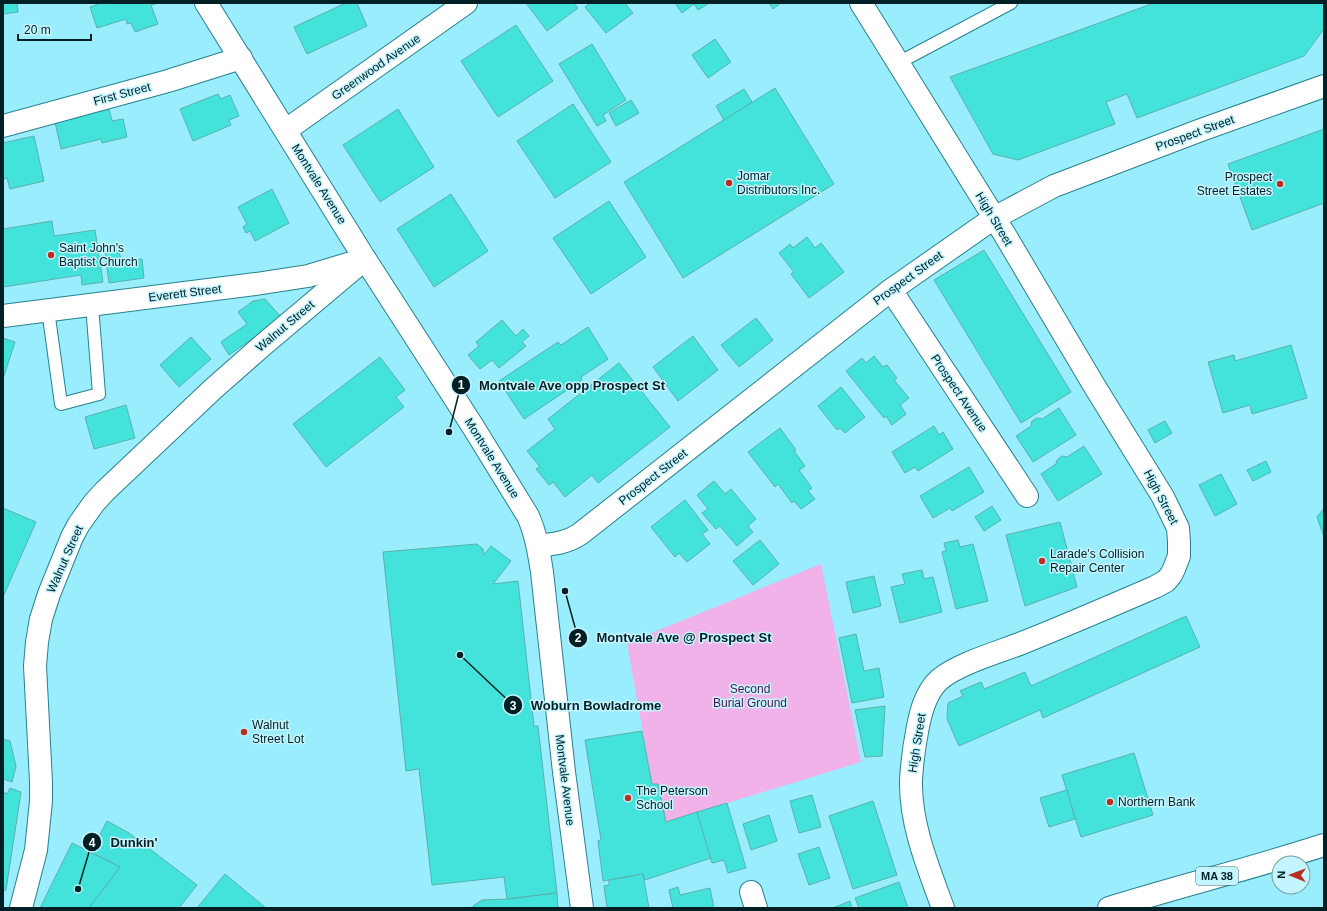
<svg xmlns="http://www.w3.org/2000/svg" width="1327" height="911" font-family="Helvetica,sans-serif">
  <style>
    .green { fill: #f1b2ea }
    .building { fill: #43e3db; stroke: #5ab1ac }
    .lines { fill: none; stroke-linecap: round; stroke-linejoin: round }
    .service-casing { stroke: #27818f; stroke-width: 14 }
    .minor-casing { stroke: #27818f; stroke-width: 24 }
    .primary-casing { stroke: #27818f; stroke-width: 24 }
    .service { stroke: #fff; stroke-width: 12 }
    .minor { stroke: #fff; stroke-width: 22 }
    .primary { stroke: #fff; stroke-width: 22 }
    .poi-dot { fill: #bb2e1f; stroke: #c4f5fe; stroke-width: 1.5 }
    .labels { text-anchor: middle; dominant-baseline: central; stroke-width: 3; stroke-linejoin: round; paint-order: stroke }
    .shield { fill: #c4f5fe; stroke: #3b6067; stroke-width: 1 }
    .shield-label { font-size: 11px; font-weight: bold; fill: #002026 }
    .street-label { font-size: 12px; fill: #002026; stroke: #c4f5fe }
    .poi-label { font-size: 12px; fill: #002026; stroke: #c4f5fe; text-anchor: start }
    .park-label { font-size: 12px; fill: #4f134c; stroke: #c4f5fe }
    .leader { fill: none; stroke: #002026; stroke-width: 1.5 }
    .callout-dot { fill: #002026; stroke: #c4f5fe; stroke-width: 1.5 }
    .mark-label { font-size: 12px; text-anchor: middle; font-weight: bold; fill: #fff }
    .callout-label { font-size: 13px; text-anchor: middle; font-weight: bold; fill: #002026; stroke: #c4f5fe; stroke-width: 3; stroke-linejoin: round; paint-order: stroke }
  </style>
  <rect width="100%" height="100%" fill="#99edfd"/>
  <polygon class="green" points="821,564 861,762 666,822 658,784 652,784 627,643"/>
  <g class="building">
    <polygon points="3,3 17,3 18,12 3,14"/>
    <polygon points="101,3 158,3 151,5 158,24 135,32 131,23 127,24 126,19 97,28 90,7"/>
    <polygon points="346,3 357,3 367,26 307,54 294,27"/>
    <polygon points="526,3 574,3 578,8 547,31"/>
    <polygon points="590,3 625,3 633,13 606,33 585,7"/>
    <polygon points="675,3 707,3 708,4 698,10 694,4 682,13"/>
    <polygon points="769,3 781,3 773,9"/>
    <polygon points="1154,3 1324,3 1324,29 1304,56 1137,118 1127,94 1106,102 1115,124 1018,160 993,154 950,77"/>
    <polygon points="516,25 553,81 498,117 461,61"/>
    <polygon points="715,39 731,62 708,78 692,55"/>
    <polygon points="592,44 626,100 603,115 606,121 597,126 559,64"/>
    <polygon points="775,88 834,184 683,278 624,182"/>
    <polygon points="744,89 752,102 724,120 716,106"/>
    <polygon points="218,94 221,99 230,95 239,116 229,120 231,125 193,141 180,109"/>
    <polygon points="631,100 639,113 616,126 609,113"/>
    <polygon points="573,104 611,162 555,198 517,141"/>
    <polygon points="109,109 112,121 123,119 127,137 102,143 101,139 61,149 55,122"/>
    <polygon points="398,109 434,167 380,202 343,145"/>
    <polygon points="1324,129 1324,203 1252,230 1228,164"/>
    <polygon points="34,136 44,181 10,189 7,178 3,179 3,143"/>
    <polygon points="272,189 289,223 255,241 250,231 246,233 243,227 247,224 238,207"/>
    <polygon points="451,194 488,251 434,287 397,229"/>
    <polygon points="609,201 646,257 591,294 553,238"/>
    <polygon points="52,221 54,236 95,230 103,282 82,285 81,275 3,287 3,229"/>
    <polygon points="807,237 815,248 821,243 844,272 809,298 791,274 794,272 779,253 790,244 793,248"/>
    <polygon points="119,250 121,261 142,259 144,278 109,283 105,252"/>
    <polygon points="984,250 1071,392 1021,423 934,280"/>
    <polygon points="265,299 282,318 229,355 221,342 247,324 238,312 253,301"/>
    <polygon points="756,318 773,340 739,367 721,345"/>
    <polygon points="502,320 516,336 523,329 529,336 522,342 526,346 499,368 492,360 480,369 468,355 479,346 476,342"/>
    <polygon points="588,327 608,359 581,377 582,380 524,419 499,381 558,342 561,345"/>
    <polygon points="693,336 718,370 678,401 653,367"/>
    <polygon points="191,337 211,359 179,387 160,365"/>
    <polygon points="3,338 15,342 3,379"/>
    <polygon points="1291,345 1307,398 1252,414 1250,405 1223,413 1208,362 1234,355 1235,361"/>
    <polygon points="874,356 883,367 887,365 897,378 894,380 909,398 900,405 906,414 892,425 886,416 884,418 846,371 862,358 866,363"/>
    <polygon points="380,357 405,390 396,397 404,407 326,467 293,424"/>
    <polygon points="619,363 670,427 598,483 592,475 565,497 553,482 549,485 536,469 540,467 527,451 555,429 548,419"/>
    <polygon points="841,387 865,417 845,433 840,428 837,430 818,406"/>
    <polygon points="126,405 135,438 94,449 85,417"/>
    <polygon points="1059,408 1076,435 1033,462 1016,436 1031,426 1032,421 1037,418 1042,419"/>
    <polygon points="1165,421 1172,433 1155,443 1148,430"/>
    <polygon points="934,426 939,435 943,432 953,449 918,471 915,467 905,473 892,452"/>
    <polygon points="780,428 796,450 794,451 805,466 799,470 812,488 808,491 815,499 801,509 794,501 792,503 778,484 775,487 748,452"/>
    <polygon points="1084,446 1102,474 1058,501 1041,474 1056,464 1057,460 1062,456 1067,457"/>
    <polygon points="1266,461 1271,472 1253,481 1247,470"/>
    <polygon points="969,467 984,492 952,511 950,508 933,518 920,496"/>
    <polygon points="1221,474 1237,504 1215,516 1199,485"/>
    <polygon points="714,481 725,494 731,489 756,519 748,526 753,532 737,546 720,526 716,529 702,513 708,509 697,495"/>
    <polygon points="685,500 708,530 702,534 710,544 687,562 679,553 675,557 651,527"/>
    <polygon points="992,506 1001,520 984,531 975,517"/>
    <polygon points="3,508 36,522 3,597"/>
    <polygon points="1324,508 1324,537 1317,517"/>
    <polygon points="1060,522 1077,587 1025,606 1006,535"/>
    <polygon points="760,540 779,564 753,585 733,561"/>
    <polygon points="958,540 960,547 973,544 988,601 956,609 942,552 946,551 944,543"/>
    <polygon points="477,544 483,549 484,555 491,546 511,561 493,584 518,581 534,726 538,726 557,893 507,899 504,877 432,885 419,769 406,771 383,552"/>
    <polygon points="922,570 924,579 933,577 942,612 900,623 891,587 905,584 902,574"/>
    <polygon points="874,576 881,606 853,613 846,582"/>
    <polygon points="1186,616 1200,647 1043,718 1040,710 959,746 947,719 948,703 963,696 960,691 981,682 984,689 1025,672 1031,686"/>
    <polygon points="856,634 864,671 879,668 884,697 852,703 839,638"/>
    <polygon points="885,706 882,756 865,757 855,710"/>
    <polygon points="642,731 652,784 658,784 666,822 697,812 711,858 645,880 643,874 603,881 598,841 601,840 585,740"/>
    <polygon points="3,739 10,741 16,766 12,782 3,779"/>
    <polygon points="1134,753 1153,815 1081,837 1062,775"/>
    <polygon points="10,788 21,792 6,890 3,891 3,792 7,794"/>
    <polygon points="1067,790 1075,819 1049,827 1040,798"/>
    <polygon points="812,795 821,827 799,833 790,801"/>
    <polygon points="873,801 897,875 853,889 829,816"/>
    <polygon points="727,803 746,868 728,873 724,860 712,863 697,812"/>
    <polygon points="769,815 777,841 751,850 743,824"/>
    <polygon points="107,821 129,833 197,885 179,908 89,908 120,867 91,852"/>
    <polygon points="72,843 120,867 89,908 40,908"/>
    <polygon points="819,847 830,878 809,885 798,854"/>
    <polygon points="225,874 266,908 197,908"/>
    <polygon points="643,874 649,908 607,908 604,886 609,885 609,880"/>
    <polygon points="899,882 908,908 859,908 855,898"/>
    <polygon points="678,887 680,895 710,888 714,908 673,908 669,890"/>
    <polygon points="557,893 558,908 473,908 473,906 482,900 507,899"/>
    <polygon points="850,901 852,908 833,908"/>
  </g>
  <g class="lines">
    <g class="service-casing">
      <g id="service">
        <polyline points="898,63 1011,3"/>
        <polyline points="48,310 61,404 99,394 92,305"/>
      </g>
    </g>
    <g class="minor-casing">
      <g id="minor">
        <path d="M 861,3 L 1005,235 L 1095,387 L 1163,497 L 1178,528 L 1179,542 L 1179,556 L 1174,569 L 1171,575 L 1166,581 L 1155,587 C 1111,606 1067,625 1022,643 C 999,652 957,664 939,680 C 925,693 920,714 917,732 C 914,747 912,764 911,780 C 910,824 928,867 943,908"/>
        <polyline points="3,126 168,81 241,58"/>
        <polyline points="286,130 466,3"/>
        <polyline points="891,290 1027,496"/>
        <polyline points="3,316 256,284 308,276 358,261"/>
        <path d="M 538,546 C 553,544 567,543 580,534 L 891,290 L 994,218 L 1054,186 L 1201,130 L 1324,86"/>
        <polyline points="751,892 756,908"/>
        <polyline points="21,908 36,850 41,801 41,782 35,666 37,642 41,619 49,594 72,537 79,524 94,503 105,491 213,389 263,345 365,259"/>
      </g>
    </g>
    <g class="primary-casing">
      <g id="primary">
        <path d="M 206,3 L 365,259 L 472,425 L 528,516 C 536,534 539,553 542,572 L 564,772 L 582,908"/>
        <path d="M 1109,908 C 1180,886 1253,868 1324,845"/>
      </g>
    </g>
    <use href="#service" class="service"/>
    <use href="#minor" class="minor"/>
    <use href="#primary" class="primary"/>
  </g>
  <g class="poi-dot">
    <circle cx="729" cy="183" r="4"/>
    <circle cx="1280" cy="184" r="4"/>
    <circle cx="51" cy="255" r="4"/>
    <circle cx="1042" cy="561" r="4"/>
    <circle cx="244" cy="732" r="4"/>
    <circle cx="628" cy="798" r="4"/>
    <circle cx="1110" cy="802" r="4"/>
  </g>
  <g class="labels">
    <rect class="shield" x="1196" y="867" width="42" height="18" rx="3"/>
    <g class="shield-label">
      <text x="1217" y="876">MA 38</text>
    </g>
    <g class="street-label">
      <text transform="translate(376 67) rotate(-35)">Greenwood Avenue</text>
      <text transform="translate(122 94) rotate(-15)">First Street</text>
      <text transform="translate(1195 133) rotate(-20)">Prospect Street</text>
      <text transform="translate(319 184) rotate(58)">Montvale Avenue</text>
      <text transform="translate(994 219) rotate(59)">High Street</text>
      <text transform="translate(908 278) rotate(-36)">Prospect Street</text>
      <text transform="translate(185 293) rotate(-7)">Everett Street</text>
      <text transform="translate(285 326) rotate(-40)">Walnut Street</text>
      <text transform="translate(959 393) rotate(56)">Prospect Avenue</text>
      <text transform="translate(492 458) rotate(58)">Montvale Avenue</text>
      <text transform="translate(653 477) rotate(-38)">Prospect Street</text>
      <text transform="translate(1161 497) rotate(62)">High Street</text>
      <text transform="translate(65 559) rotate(-66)">Walnut Street</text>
      <text transform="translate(917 743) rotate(-81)">High Street</text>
      <text transform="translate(565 780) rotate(83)">Montvale Avenue</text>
    </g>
    <g class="poi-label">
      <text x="737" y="176">Jomar<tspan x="737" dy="14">Distributors Inc.</tspan></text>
      <text x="1272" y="177" text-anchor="end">Prospect<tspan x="1272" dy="14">Street Estates</tspan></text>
      <text x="59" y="248">Saint John's<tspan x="59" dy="14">Baptist Church</tspan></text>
      <text x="1050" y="554">Larade's Collision<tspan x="1050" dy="14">Repair Center</tspan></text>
      <text x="252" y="725">Walnut<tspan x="252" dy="14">Street Lot</tspan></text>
      <text x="636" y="791">The Peterson<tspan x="636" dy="14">School</tspan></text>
      <text x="1118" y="802">Northern Bank</text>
    </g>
    <g class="park-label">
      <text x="750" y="689">Second<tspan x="750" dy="14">Burial Ground</tspan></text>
    </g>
  </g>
  <path class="leader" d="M449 432L461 385M565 591L578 638M460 655L513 705M78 889L92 842"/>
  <g class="callout-dot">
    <circle cx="449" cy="432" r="4"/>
    <circle cx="565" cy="591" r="4"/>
    <circle cx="460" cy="655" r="4"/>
    <circle cx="78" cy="889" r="4"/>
    <circle cx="461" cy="385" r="10"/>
    <circle cx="578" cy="638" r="10"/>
    <circle cx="513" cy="705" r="10"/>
    <circle cx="92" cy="842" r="10"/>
  </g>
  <g class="mark-label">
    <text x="461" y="389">1</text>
    <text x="578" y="642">2</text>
    <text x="513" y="710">3</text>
    <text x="92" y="847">4</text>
  </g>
  <g class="callout-label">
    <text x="572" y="390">Montvale Ave opp Prospect St</text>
    <text x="684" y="642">Montvale Ave @ Prospect St</text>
    <text x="596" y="710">Woburn Bowladrome</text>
    <text x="134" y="847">Dunkin'</text>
  </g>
  <rect width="1327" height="911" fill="none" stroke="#002026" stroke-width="8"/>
  <g transform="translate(1291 875) rotate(271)"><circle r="19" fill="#c4f5fe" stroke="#76a0a8"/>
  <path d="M0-3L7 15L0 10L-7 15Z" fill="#bb2e1f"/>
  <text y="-6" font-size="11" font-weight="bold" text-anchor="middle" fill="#002026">N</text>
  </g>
  <path d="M18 34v6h73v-6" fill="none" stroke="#002026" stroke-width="2"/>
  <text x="24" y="34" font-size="12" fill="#002026" stroke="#c4f5fe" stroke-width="3" paint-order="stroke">20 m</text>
</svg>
